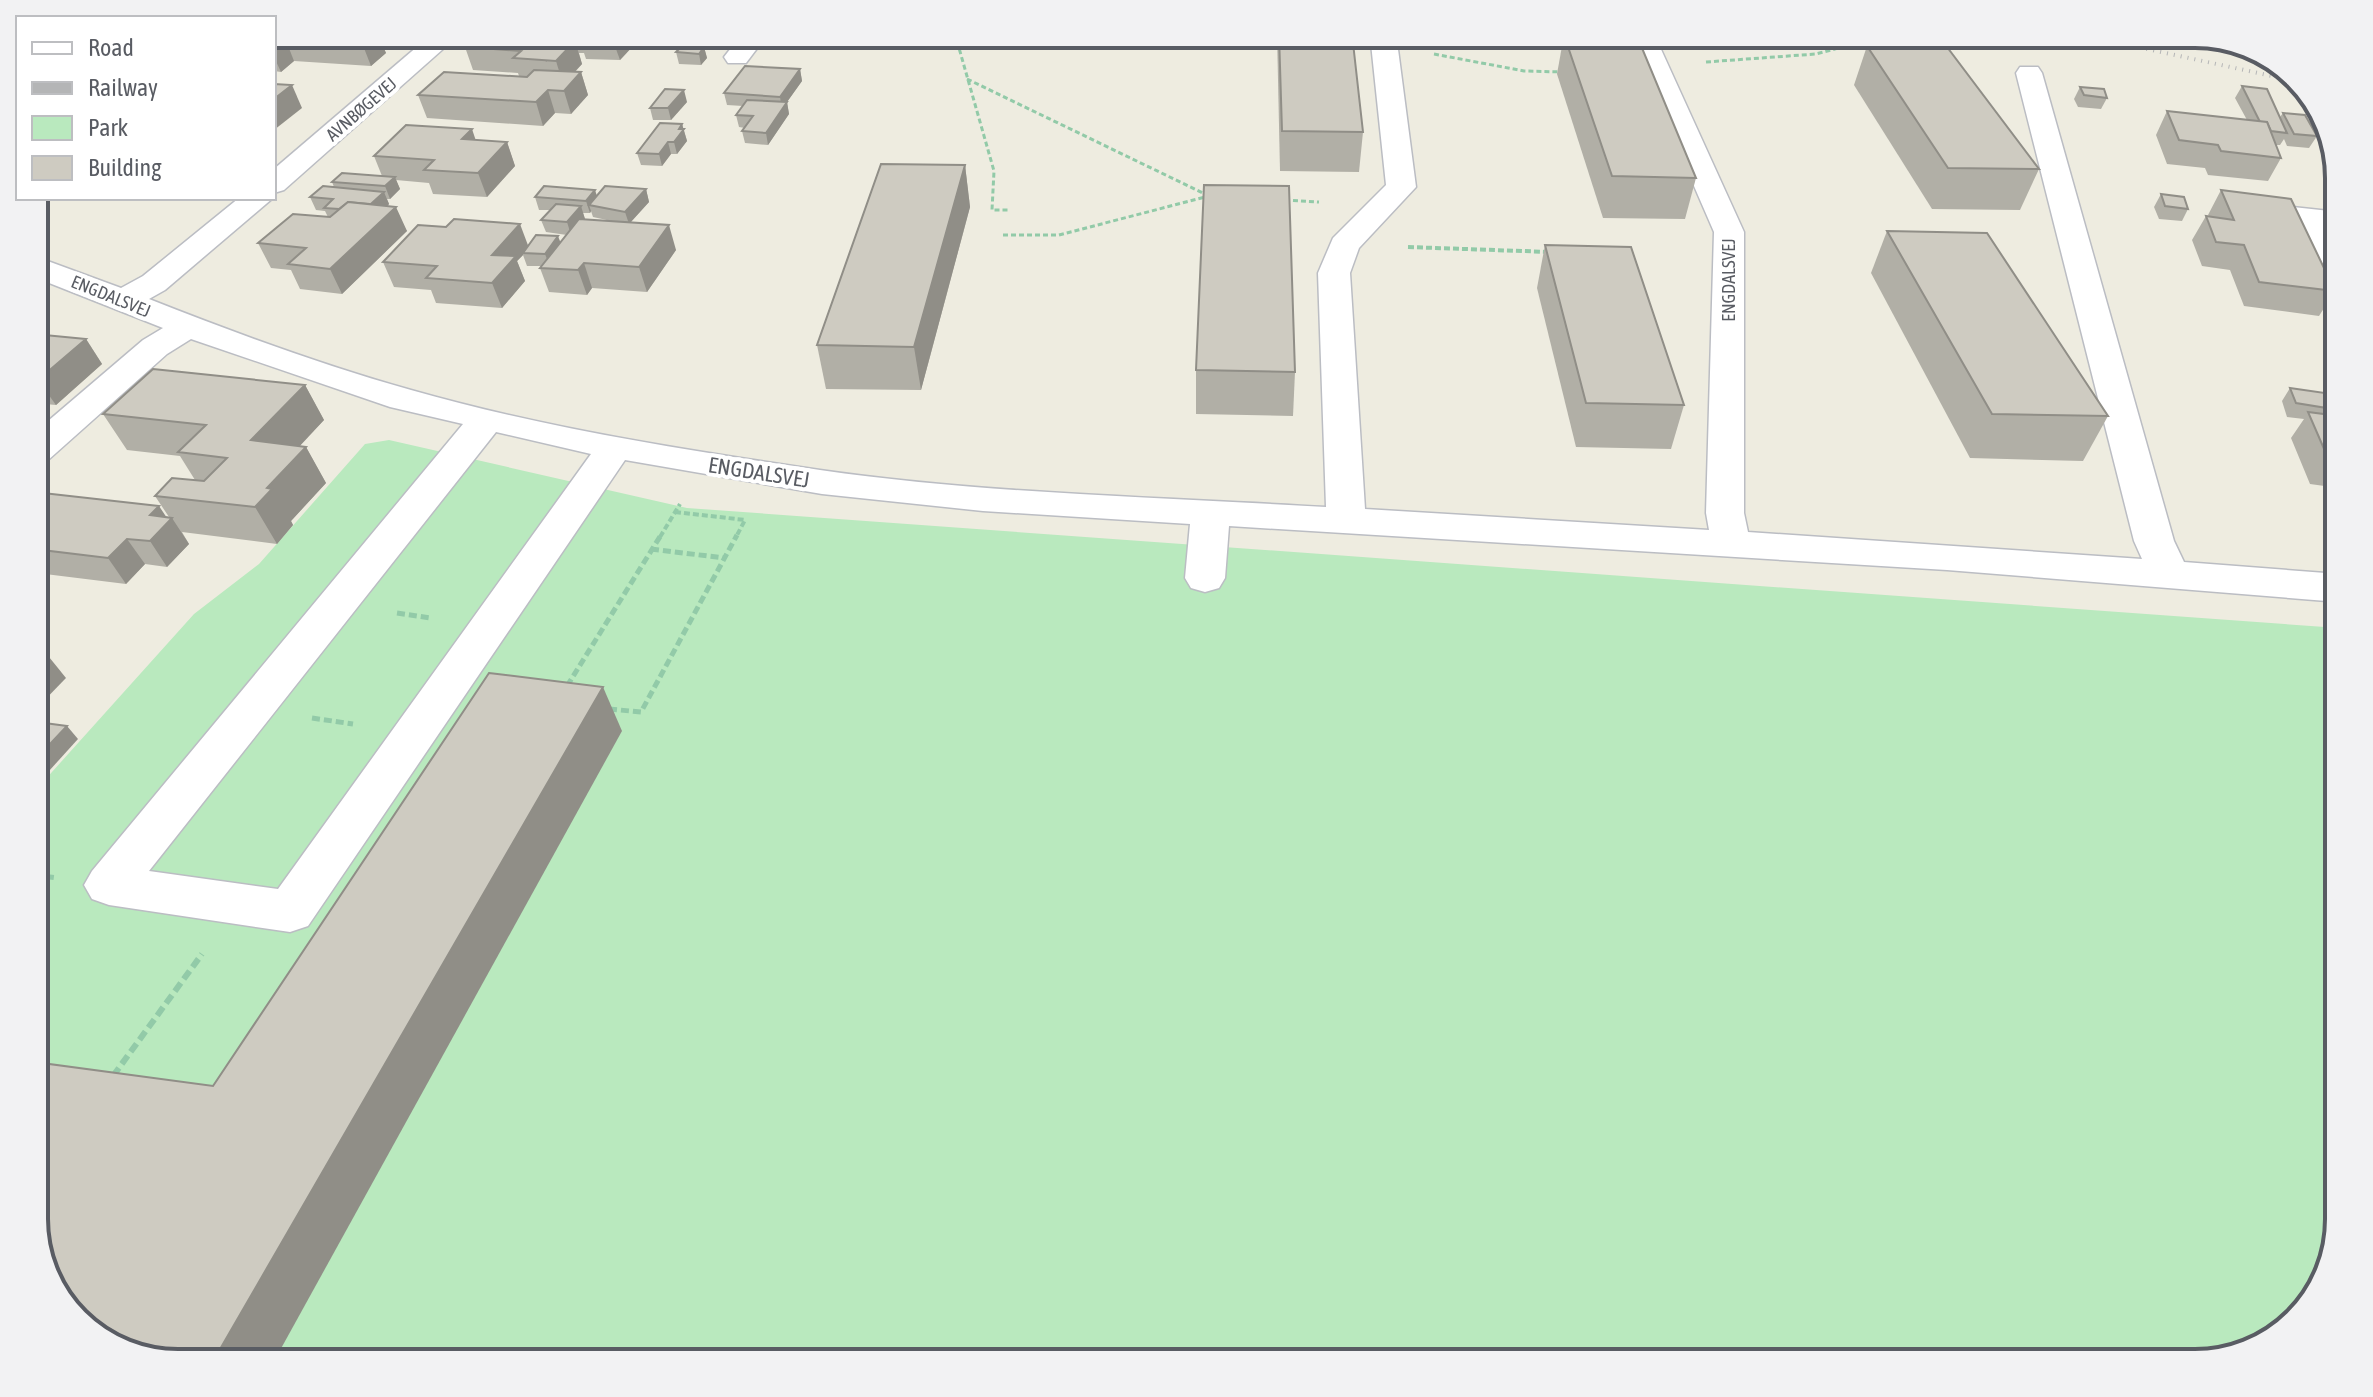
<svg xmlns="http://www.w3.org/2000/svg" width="2373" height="1397" font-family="'Asap Condensed',sans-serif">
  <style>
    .green { fill: #b9e9be }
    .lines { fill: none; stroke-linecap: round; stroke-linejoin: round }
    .minor-casing { stroke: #bbbdc3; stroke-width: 3 }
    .path-far3 { stroke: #92caa8; stroke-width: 3; stroke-dasharray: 5 3; stroke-linecap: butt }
    .path-far2 { stroke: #92caa8; stroke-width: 4; stroke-dasharray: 6 3; stroke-linecap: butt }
    .path-far1 { stroke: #92caa8; stroke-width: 5; stroke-dasharray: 8 4; stroke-linecap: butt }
    .path { stroke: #92caa8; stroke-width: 6; stroke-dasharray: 10 5; stroke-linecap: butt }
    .minor { fill: #fff; fill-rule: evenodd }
    .rail { stroke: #b4b5b6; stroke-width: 4; stroke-dasharray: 1 6; stroke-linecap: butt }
    .wall { fill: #b1afa6; fill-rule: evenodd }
    .shaded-wall { fill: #908e87 }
    .building { fill: #cecbc1; stroke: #908e87; stroke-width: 2 }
    .labels { text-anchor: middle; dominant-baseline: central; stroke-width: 8; stroke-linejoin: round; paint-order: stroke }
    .far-street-label { font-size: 18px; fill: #595c63; stroke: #fff }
    .street-label { font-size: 22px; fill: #595c63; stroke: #fff }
    .rim { fill: none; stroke: #595c63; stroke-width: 4 }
  </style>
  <rect width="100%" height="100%" fill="#eeece0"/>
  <polygon class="green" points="389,440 687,508 2339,628 2339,1219 2319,1291 2267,1343 2195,1363 178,1363 34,1228 34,792 194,614 259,564 365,444"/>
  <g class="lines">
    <g class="minor-casing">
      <g id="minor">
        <polygon points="432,34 460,34 284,190 274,193 274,169"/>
        <polygon points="742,34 768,34 746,63 728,63 724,57"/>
        <path d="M 1370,34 L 1396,34 L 1416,187 L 1359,248 L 1350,273 L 1365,509 L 1709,530 L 1706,513 L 1714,232 L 1628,34 L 1654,34 L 1744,232 L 1744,513 L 1748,532 L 2142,559 L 2134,541 L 2016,73 L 2020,67 L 2038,67 L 2042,73 L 2174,541 L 2184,562 L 2339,574 L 2339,602 L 1947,570 L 1229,526 L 1225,578 L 1219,588 L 1205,592 L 1191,588 L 1185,578 L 1190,524 L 983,511 L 822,494 L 625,460 L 308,926 L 290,932 L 109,905 L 92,899 L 84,885 L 92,871 L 463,424 L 390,407 L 191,339 L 167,354 L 47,461 L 34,464 L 34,433 L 143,340 L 163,328 L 34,277 L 34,256 L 121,288 L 143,276 L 239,198 L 273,198 L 165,290 L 149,299 C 235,333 322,365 411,390 C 544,428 684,450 820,470 C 987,494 1158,497 1326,507 L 1318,273 L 1333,238 L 1386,185 ZM 496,432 L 591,454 L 278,889 L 149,871 Z"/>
        <polygon points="2257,203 2339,212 2339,230 2333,230 2339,239 2339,280 2328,277 2301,226 2246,218 2242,212 2246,206"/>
      </g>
    </g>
    <g class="path-far3">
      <polyline points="955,34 994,171 992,210 1008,210"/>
      <polyline points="1434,54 1524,71 1563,72"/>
      <polyline points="1706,62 1816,54 1880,37"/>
      <polyline points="967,79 1207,195"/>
      <polyline points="1285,200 1319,202"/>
      <polyline points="1003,235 1059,235 1209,196"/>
    </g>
    <g class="path-far2">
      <polyline points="1408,247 1550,252"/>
      <polyline points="675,512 745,520 736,537"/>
      <polyline points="660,537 680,504"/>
    </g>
    <g class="path-far1">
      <polyline points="651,549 724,558"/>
      <polyline points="397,613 431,618"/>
      <polyline points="567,686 661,535"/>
      <polyline points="609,709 641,712 737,535"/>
      <polyline points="312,718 353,724"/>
      <polyline points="34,875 57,878"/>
    </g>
    <polyline class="path" points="113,1076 202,954"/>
    <use href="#minor" class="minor"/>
    <polyline class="rail" points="2078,34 2295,81"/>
  </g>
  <g class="wall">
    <polygon points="274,34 384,36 380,40 386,53 371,66 294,61 281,72 274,71"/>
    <polygon points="1277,34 1352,34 1363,132 1359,172 1280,171"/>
    <polygon points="1564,35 1696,178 1685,219 1603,218 1557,74"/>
    <polygon points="557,39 634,45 620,60 586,59 584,53 579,53 582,64 575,72 581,72 588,95 571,114 555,113 543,126 427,118 418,95 519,76 518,73 473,70 465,47"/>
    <polygon points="1867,46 2039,169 2020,210 1932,209 1854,85"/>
    <polygon points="704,47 707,58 701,65 679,64 676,52"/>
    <polygon points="800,69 802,81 787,102 789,114 768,145 745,143 742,131 745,128 739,127 736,115 743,106 727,105 724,93"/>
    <polygon points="2242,86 2280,117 2283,113 2317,136 2309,148 2287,146 2284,139 2280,145 2276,145 2281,158 2268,181 2208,175 2205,168 2167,164 2156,135 2167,111 2247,120 2235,98"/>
    <polygon points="2080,87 2107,98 2101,109 2078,107 2074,99"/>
    <polygon points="687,102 671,120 653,120 650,108"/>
    <polygon points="682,124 687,141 677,154 671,154 662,166 641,165 637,153"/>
    <polygon points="475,140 507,142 515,166 487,197 433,194 429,183 396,180 400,189 390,199 387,199 389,204 388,206 407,231 342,294 300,289 291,270 271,268 258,243 328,217 325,211 316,210 310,197 334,187 332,182 382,176 374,156"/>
    <polygon points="965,165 970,207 921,390 826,389 817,345"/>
    <path d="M 646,189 L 649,202 L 630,223 L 676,250 L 647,292 L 592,288 L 587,295 L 549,292 L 540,268 L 541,266 L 527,266 L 523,255 L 517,261 L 525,281 L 502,308 L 436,303 L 431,290 L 394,287 L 383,262 L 560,242 L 567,235 L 546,232 L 541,220 L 550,210 L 539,210 L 535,197 L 597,196 ZM 591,211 L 593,217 L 616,222 L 585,219 L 583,213 L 590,213 Z"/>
    <polygon points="2221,190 2335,291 2319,316 2244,306 2230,270 2202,266 2192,240 2206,216 2209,216 2208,215"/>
    <polygon points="2161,194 2188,209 2182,221 2159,219 2154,207"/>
    <polygon points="1887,231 2108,416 2083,461 1970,458 1871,273"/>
    <polygon points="1545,245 1684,405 1671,449 1576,447 1537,288"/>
    <polygon points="34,334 86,339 102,364 56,405 34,403"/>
    <polygon points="1196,370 1295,372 1293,416 1196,414"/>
    <polygon points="305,385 324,420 299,446 306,447 326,483 291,521 293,525 277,544 182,532 189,544 167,567 145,564 126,584 37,573 34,576 34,492 169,517 155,496 195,480 180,456 127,450 103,414"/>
    <polygon points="2290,388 2339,395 2339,488 2310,484 2291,438 2304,419 2287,417 2282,401"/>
  </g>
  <g class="shaded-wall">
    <polygon points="370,34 383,34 384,36 380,40 386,53 371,66 362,43"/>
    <polygon points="544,34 556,34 559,49 546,62 539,39"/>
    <polygon points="630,34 634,45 620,60 616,49"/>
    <polygon points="285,38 294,61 281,72 274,57 274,47"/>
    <polygon points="575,41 582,64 563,84 556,61"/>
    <polygon points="704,47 707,58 701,65 699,54"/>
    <polygon points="800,69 802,81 787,102 789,114 768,145 766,133 782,109 780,97"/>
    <polygon points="581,72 588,95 571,114 564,91"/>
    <polygon points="292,85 302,108 274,130 274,99"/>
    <polygon points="548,90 555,113 543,126 536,102"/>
    <polygon points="684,90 687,102 671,120 668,108"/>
    <polygon points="682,124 687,141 677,154 674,142"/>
    <polygon points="472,129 480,153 462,139"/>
    <polygon points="507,142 515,166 487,197 478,173"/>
    <polygon points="668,142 671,154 662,166 659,154"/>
    <polygon points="965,165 970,207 921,390 914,347"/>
    <polygon points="395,177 400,189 390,199 385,186"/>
    <polygon points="646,189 649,202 629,224 625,212"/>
    <polygon points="595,190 599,202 589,205 591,211 590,213 586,201"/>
    <polygon points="384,192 389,204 385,208 396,207 407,231 342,294 330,269 372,203"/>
    <polygon points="581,206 585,219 571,235 567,222"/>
    <polygon points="520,224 529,248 523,253 523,255 517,261 525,281 502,308 492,283 492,255"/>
    <polygon points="669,225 676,250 647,292 639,267"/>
    <polygon points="558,236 563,249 550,267 545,254"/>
    <polygon points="584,263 592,288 587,295 578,270"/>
    <polygon points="86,339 102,364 56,405 38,380"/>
    <polygon points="305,385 324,420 272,476 251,440"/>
    <polygon points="306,447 326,483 291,521 293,525 277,544 255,507 267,488"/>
    <polygon points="159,506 169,521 172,518 189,544 167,567 150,541 150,515"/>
    <polygon points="127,539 145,564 126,584 108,558"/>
    <polygon points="45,652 66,678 34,711 34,663"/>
    <polygon points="603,687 622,731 273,1363 212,1363"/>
    <polygon points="67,726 78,739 39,782 34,777 34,761"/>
  </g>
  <g class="building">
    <polygon points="274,34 373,34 362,43 285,38 274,47"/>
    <polygon points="480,34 544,34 539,39 575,41 556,61 513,58 521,51 465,47"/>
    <polygon points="562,34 630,34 616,49 582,47 587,42 556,40"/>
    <polygon points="1279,34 1352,34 1363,132 1282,131"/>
    <polygon points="1564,35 1637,36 1696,178 1612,176"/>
    <polygon points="682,46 704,47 699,54 676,52"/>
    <polygon points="1867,46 1947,47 2039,169 1948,168"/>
    <polygon points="745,66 800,69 780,97 724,93"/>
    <polygon points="534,70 581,72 564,91 548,90 536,102 418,95 444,72 527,77"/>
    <polygon points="274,84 292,85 274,99"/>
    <polygon points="2242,86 2267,89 2287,133 2271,131 2267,122 2260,122"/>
    <polygon points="2080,87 2104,89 2107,98 2084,95"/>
    <polygon points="665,89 684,90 668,108 650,108"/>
    <polygon points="747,100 787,102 766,133 742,131 753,116 736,115"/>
    <polygon points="2167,111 2267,122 2281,158 2221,151 2218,145 2179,140"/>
    <polygon points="2283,113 2305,115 2317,136 2294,134"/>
    <polygon points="660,123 682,124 679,129 684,129 674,142 668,142 659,154 637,153"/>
    <polygon points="406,125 472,129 462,139 507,142 478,173 424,170 434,160 374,156"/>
    <polygon points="881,164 965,165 914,347 817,345"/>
    <polygon points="342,173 395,177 385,186 332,182"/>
    <polygon points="1204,185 1289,186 1295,372 1196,370"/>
    <polygon points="323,186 384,192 372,203 383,204 381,205 348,202 339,209 324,208 333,199 310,197"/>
    <polygon points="544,186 595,190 586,201 535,197"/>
    <polygon points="605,186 646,189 625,212 589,205"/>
    <polygon points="2221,190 2291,199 2335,291 2259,282 2244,245 2216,242 2206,216 2234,220"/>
    <polygon points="2161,194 2184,197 2188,209 2165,206"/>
    <polygon points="348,202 396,207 330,269 288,264 306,248 258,243 293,214 330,217"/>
    <polygon points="556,204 581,206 567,222 541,220"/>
    <polygon points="454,219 520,224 492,255 516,256 492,283 426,278 437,266 383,262 418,225 446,227"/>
    <polygon points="579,219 669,225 639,267 584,263 578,270 540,268"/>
    <polygon points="1887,231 1987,233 2108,416 1992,414"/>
    <polygon points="536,235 558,236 545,254 523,253"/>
    <polygon points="1545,245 1631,247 1684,405 1586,403"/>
    <polygon points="34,334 86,339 38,380 34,379"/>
    <polygon points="153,369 305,385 251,440 306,447 267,488 272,489 255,507 155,496 172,478 204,481 227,458 178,452 206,425 103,414"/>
    <polygon points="2290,388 2339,395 2339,410 2296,403"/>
    <polygon points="2308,412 2339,416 2339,460 2328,458"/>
    <polygon points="34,492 159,506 150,515 172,518 150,541 127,539 108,558 34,549"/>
    <polygon points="34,651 45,652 34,663"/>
    <polygon points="489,673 603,687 212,1363 178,1363 106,1343 54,1291 34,1228 34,1062 213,1086"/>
    <polygon points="37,722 67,726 34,761 34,724"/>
  </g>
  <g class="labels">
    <g class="far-street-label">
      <text transform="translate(361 109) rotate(-41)">AVNBØGEVEJ</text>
      <text transform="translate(1728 280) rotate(-90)">ENGDALSVEJ</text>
      <text transform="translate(111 296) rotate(22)">ENGDALSVEJ</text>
    </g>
    <g class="street-label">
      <text transform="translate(759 472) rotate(9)">ENGDALSVEJ</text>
    </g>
  </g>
  <path d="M0 0H2373V1397H0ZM178 48H2195A130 130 0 0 1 2325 178V1219A130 130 0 0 1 2195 1349H178A130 130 0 0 1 48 1219V178A130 130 0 0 1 178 48Z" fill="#f2f2f3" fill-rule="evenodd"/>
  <path class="rim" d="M178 48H2195A130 130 0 0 1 2325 178V1219A130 130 0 0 1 2195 1349H178A130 130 0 0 1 48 1219V178A130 130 0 0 1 178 48Z"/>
  <rect x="16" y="16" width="260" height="184" fill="#ffffff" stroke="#bdbec1" stroke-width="2"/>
  <rect x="32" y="42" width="40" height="12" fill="#ffffff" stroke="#bdbec1" stroke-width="2"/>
  <text x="88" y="56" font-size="24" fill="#595c63">Road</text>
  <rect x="32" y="82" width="40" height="12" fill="#b4b5b6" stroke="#bdbec1" stroke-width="2"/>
  <text x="88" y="96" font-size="24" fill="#595c63">Railway</text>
  <rect x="32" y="116" width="40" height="24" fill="#b9e9be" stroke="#bdbec1" stroke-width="2"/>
  <text x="88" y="136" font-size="24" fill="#595c63">Park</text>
  <rect x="32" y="156" width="40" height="24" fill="#cecbc1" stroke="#bdbec1" stroke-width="2"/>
  <text x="88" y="176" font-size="24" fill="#595c63">Building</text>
</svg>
